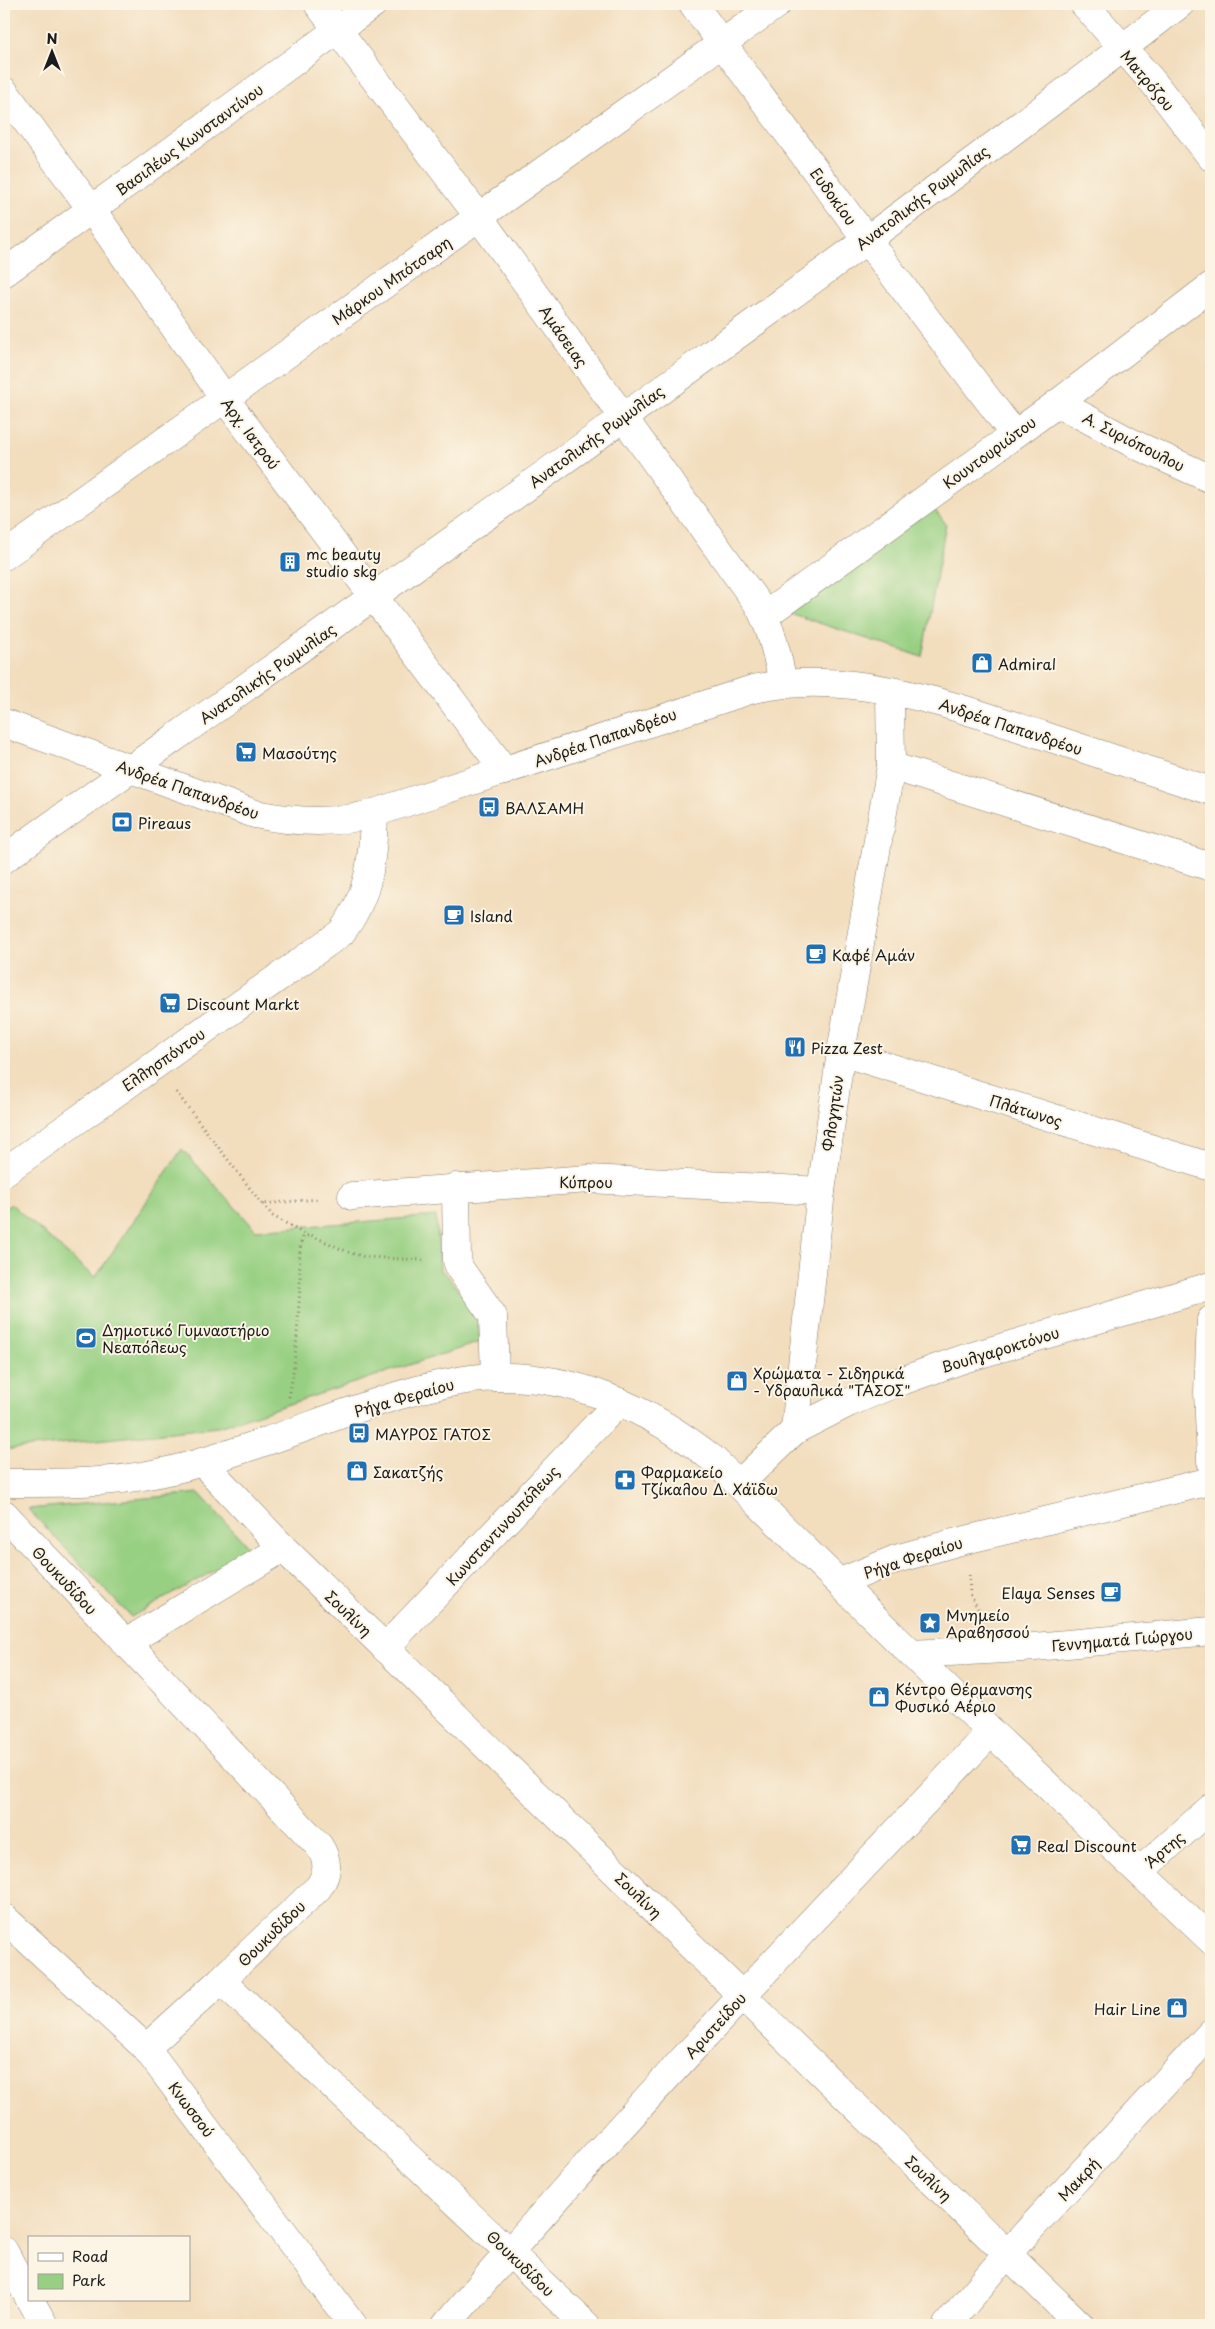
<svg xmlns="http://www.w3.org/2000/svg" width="1215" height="2329" font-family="'Playpen Sans',sans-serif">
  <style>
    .green { fill: #98d083; stroke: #5a7650 }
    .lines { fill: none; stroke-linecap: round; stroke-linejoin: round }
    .minor-casing { stroke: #877c6c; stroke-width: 29 }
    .major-casing { stroke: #877c6c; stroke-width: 29 }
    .path { stroke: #877c6c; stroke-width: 3; stroke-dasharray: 1 4; stroke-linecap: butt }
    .minor { stroke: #fff; stroke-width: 28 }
    .major { stroke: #fff; stroke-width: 28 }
    .labels { text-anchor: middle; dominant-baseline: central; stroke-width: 4; stroke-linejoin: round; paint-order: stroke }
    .street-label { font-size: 15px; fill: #1c1c1c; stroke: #fcf5e5 }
    .poi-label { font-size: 15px; fill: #1c1c1c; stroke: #fcf5e5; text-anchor: start }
  </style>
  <rect width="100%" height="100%" fill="#fcf5e5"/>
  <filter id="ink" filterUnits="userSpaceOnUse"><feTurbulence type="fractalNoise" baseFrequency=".02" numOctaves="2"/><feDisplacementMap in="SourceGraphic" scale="10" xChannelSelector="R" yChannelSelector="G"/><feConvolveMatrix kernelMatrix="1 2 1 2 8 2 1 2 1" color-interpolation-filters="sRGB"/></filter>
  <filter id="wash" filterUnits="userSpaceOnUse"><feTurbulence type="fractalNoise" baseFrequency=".0096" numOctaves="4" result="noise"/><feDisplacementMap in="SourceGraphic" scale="20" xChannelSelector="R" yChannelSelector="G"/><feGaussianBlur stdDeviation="1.12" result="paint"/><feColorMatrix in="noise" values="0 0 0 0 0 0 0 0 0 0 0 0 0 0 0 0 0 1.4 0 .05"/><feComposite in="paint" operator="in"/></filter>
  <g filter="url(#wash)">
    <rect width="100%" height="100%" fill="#f2ddbd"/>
    <g class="green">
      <polygon points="933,508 946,524 922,657 789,613"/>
      <polygon points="182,1149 256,1230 436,1216 440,1270 447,1275 477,1316 480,1342 218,1427 4,1450 4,1209 11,1204 95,1278"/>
      <polygon points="199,1493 251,1550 131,1617 28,1509"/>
    </g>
  </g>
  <g filter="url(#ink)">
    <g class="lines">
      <g class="minor-casing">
        <g id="minor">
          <path d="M 318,4 L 479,217 L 757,603 C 772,628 777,655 783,683"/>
          <polyline points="693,4 866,239 1014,434"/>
          <polyline points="1084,4 1153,82 1211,157"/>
          <polyline points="4,91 92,210 225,399 505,771"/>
          <polyline points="4,273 373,4"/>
          <polyline points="1058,403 1136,445 1211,479"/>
          <polyline points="4,556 777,4"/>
          <polyline points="764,616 1058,403 1211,286"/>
          <polyline points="891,766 1211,867"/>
          <path d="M 4,859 C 399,578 796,300 1180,4"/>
          <polyline points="841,1052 1211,1167"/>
          <path d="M 4,1172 L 341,933 C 370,895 373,859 374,813"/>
          <polyline points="456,1187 457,1261 460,1269 493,1316 495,1377"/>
          <polyline points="352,1196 589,1179 821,1191"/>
          <polyline points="1211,1320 1208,1392 1211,1461"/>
          <polyline points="795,1430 821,1191 841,1052 891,766 890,692"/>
          <polyline points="202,1462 283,1548 1080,2325"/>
          <path d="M 4,1483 C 55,1483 108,1484 158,1473 C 195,1466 231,1453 267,1441 C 334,1418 411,1385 481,1378 C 567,1370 649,1408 714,1460 L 991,1732 L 1211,1940"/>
          <polyline points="739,1484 795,1430 848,1403 893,1384 963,1359 1211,1286"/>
          <path d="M 4,1514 L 319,1846 C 329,1861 329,1873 318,1888 L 221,1980 L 146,2048"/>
          <polyline points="841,1582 896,1559 953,1543 1211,1481"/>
          <polyline points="125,1643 283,1548"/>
          <polyline points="385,1648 619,1402"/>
          <polyline points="912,1654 1023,1648 1211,1631"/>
          <polyline points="1140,1871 1211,1808"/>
          <polyline points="4,1918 146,2048 353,2325"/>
          <polyline points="221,1980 586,2325"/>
          <polyline points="4,2251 29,2298"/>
          <polyline points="30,2300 44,2325"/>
          <path d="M 446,2325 C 621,2121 806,1927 991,1732"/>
          <polyline points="947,2325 1007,2254 1211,2033"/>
        </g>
      </g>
      <g class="major-casing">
        <path id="major" d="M 4,723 L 255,814 C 294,822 335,825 374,813 L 753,689 C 851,667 954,706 1045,736 C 1101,755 1156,773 1211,791"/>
      </g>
      <g class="path">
        <polyline points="176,1092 262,1204 318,1199"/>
        <polyline points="263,1204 273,1216 306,1235"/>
        <path d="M 289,1397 C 296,1360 298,1323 300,1286 C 301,1270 297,1252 303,1237 L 311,1235 L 350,1253 L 366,1257 L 423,1260"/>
        <polyline points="969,1575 970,1594 982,1616"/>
      </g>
      <use href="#minor" class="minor"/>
      <use href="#major" class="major"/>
    </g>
  </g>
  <defs>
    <g id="building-square" transform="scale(1.125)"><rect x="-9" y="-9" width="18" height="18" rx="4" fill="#1f6fb2" stroke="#fcf5e5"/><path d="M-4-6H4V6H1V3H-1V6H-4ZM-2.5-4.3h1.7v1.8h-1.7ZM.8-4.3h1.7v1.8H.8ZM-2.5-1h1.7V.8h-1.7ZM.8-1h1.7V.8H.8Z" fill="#fff"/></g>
    <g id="shop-square" transform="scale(1.125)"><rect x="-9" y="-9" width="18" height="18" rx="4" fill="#1f6fb2" stroke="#fcf5e5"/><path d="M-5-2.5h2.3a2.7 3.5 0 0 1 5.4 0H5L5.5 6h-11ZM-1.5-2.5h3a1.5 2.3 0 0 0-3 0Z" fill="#fff"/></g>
    <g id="supermarket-square" transform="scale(1.125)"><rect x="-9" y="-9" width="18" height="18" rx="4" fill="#1f6fb2" stroke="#fcf5e5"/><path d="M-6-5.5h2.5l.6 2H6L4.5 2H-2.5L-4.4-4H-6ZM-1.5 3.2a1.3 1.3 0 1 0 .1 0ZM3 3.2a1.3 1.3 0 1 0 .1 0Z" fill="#fff"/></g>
    <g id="bus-square" transform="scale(1.125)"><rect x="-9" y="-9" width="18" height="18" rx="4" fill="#1f6fb2" stroke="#fcf5e5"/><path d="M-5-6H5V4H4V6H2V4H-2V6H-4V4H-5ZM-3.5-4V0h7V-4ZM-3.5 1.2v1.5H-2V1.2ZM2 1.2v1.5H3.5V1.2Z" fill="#fff"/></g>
    <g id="bank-square" transform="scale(1.125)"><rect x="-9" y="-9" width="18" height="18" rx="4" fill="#1f6fb2" stroke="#fcf5e5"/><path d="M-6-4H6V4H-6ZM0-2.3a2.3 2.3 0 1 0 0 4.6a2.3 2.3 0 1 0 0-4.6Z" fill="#fff"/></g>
    <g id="cafe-square" transform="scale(1.125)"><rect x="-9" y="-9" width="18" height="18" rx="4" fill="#1f6fb2" stroke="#fcf5e5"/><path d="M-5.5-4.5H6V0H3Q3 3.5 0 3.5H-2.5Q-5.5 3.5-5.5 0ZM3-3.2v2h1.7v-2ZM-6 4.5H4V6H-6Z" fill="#fff"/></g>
    <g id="restaurant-square" transform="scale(1.125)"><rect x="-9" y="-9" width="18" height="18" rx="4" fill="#1f6fb2" stroke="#fcf5e5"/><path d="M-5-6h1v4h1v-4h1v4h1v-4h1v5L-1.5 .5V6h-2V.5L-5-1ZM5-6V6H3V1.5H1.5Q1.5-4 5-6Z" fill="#fff"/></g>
    <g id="stadium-square" transform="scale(1.125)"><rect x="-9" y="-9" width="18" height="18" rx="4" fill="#1f6fb2" stroke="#fcf5e5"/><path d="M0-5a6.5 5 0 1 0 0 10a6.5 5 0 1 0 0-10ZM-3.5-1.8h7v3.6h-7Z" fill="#fff"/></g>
    <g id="pharmacy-square" transform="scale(1.125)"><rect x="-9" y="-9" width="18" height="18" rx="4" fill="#1f6fb2" stroke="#fcf5e5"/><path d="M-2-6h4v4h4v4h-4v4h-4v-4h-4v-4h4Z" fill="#fff"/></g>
    <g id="sight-square" transform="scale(1.125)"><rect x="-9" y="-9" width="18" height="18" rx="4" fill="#1f6fb2" stroke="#fcf5e5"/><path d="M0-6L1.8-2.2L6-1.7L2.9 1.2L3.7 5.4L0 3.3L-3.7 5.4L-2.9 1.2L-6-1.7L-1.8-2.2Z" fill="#fff"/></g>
  </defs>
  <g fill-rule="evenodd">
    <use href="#building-square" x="290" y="562"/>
    <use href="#shop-square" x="982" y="663"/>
    <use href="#supermarket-square" x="246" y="752"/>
    <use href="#bus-square" x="489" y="807"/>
    <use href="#bank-square" x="122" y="822"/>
    <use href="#cafe-square" x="454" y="915"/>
    <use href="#cafe-square" x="816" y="954"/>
    <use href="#supermarket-square" x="170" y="1003"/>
    <use href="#restaurant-square" x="795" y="1047"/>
    <use href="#stadium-square" x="86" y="1338"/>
    <use href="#shop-square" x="737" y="1381"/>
    <use href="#bus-square" x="359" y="1433"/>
    <use href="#shop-square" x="357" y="1471"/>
    <use href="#pharmacy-square" x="625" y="1480"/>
    <use href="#cafe-square" x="1111" y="1592"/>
    <use href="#sight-square" x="930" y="1623"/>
    <use href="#shop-square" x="879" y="1697"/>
    <use href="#supermarket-square" x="1021" y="1845"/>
    <use href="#shop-square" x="1177" y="2008"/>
  </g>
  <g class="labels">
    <g class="street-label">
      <text transform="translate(1148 80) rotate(50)">Ματρόζου</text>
      <text transform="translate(189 139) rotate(-36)">Βασιλέως Κωνσταντίνου</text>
      <text transform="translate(834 196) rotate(54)">Ευδοκίου</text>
      <text transform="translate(922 197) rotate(-37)">Ανατολικής Ρωμυλίας</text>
      <text transform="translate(391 280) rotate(-35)">Μάρκου Μπότσαρη</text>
      <text transform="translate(564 336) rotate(55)">Αμάσειας</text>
      <text transform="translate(251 433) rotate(53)">Αρχ. Ιατρού</text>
      <text transform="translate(596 436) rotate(-36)">Ανατολικής Ρωμυλίας</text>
      <text transform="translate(1134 441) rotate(27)">Α. Συριόπουλου</text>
      <text transform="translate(989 452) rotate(-36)">Κουντουριώτου</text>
      <text transform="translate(267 673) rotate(-35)">Ανατολικής Ρωμυλίας</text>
      <text transform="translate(1011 726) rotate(18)">Ανδρέα Παπανδρέου</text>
      <text transform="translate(605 737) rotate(-19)">Ανδρέα Παπανδρέου</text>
      <text transform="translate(188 789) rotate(19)">Ανδρέα Παπανδρέου</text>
      <text transform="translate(163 1059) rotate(-35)">Ελλησπόντου</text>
      <text transform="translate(1026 1110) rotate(17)">Πλάτωνος</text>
      <text transform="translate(832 1113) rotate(-82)">Φλογητών</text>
      <text x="586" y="1181">Κύπρου</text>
      <text transform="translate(1000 1349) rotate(-17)">Βουλγαροκτόνου</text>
      <text transform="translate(404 1397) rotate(-16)">Ρήγα Φεραίου</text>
      <text transform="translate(502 1525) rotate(-47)">Κωνσταντινουπόλεως</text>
      <text transform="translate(913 1557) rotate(-18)">Ρήγα Φεραίου</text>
      <text transform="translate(65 1580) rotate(47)">Θουκυδίδου</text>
      <text transform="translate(349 1613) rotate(44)">Σουλίνη</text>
      <text transform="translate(1122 1639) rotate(-5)">Γεννηματά Γιώργου</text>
      <text transform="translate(1164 1849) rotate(-41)">Άρτης</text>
      <text transform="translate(639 1895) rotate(44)">Σουλίνη</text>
      <text transform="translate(271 1933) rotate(-44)">Θουκυδίδου</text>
      <text transform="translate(715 2025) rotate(-48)">Αριστείδου</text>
      <text transform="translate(192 2109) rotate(53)">Κνωσσού</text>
      <text transform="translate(929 2178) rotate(44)">Σουλίνη</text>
      <text transform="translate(1078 2179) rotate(-47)">Μακρή</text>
      <text transform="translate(521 2263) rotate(44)">Θουκυδίδου</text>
    </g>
    <g class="poi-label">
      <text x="306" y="553">mc beauty<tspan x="306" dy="17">studio skg</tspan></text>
      <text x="998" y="663">Admiral</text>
      <text x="262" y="752">Μασούτης</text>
      <text x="505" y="807">ΒΑΛΣΑΜΗ</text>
      <text x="138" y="822">Pireaus</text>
      <text x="470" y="915">Island</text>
      <text x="832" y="954">Καφέ Αμάν</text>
      <text x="186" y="1003">Discount Markt</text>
      <text x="811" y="1047">Pizza Zest</text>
      <text x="102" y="1329">Δημοτικό Γυμναστήριο<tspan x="102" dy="17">Νεαπόλεως</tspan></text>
      <text x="753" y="1372">Χρώματα - Σιδηρικά<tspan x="753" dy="17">- Υδραυλικά "ΤΑΣΟΣ"</tspan></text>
      <text x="375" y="1433">ΜΑΥΡΟΣ ΓΑΤΟΣ</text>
      <text x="373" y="1471">Σακατζής</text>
      <text x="641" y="1471">Φαρμακείο<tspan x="641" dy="17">Τζίκαλου Δ. Χάϊδω</tspan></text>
      <text x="1095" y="1592" text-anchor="end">Elaya Senses</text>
      <text x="946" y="1614">Μνημείο<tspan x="946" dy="17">Αραβησσού</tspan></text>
      <text x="895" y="1688">Κέντρο Θέρμανσης<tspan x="895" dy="17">Φυσικό Αέριο</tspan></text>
      <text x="1037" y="1845">Real Discount</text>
      <text x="1161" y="2008" text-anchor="end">Hair Line</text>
    </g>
  </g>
  <rect width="1215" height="2329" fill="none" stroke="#fcf5e5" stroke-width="20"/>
  <rect x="28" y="2236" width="162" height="65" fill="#fcf5e5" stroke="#a29e95"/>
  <rect x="38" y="2253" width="25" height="8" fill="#ffffff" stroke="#a29e95"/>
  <text x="72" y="2262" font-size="15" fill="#1c1c1c">Road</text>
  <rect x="38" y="2274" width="25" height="15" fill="#98d083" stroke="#a29e95"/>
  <text x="72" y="2286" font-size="15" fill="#1c1c1c">Park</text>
  <g transform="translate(52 52)" stroke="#fcf5e5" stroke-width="4" paint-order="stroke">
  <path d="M0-4L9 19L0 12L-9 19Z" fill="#1c1c1c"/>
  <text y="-8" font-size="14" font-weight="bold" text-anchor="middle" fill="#1c1c1c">N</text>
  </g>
</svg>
